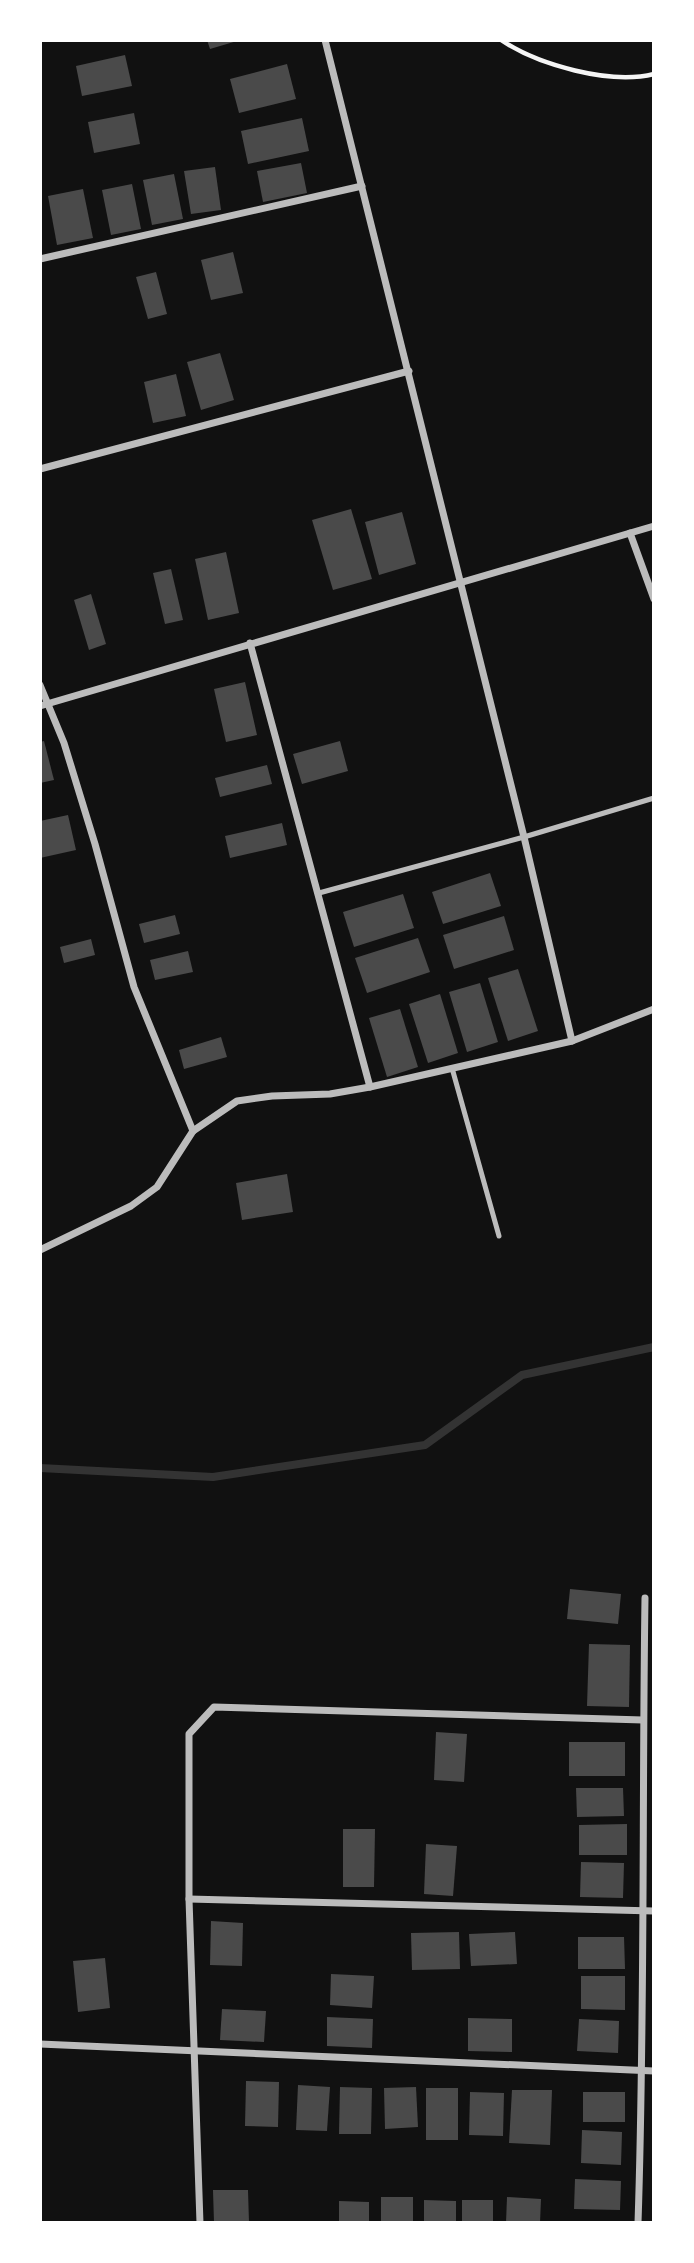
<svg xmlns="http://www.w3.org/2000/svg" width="694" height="2263" font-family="'Golos Text',sans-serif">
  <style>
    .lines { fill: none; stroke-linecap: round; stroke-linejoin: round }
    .stream { stroke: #333; stroke-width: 8 }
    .building { fill: #4a4a4a }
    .path { stroke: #f5f5f5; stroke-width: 4.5 }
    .service { stroke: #bcbcbc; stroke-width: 5 }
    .minor { stroke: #bcbcbc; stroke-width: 7 }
  </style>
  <rect width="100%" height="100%" fill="#111"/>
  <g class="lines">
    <polyline class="stream" points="40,1468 213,1477 425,1445 522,1375 654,1347"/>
  </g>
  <g class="building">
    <polygon points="207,40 237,40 237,41 210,49"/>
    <polygon points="125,55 132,86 82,96 76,66"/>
    <polygon points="287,64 296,99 239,113 230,79"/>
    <polygon points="134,113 140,144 94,153 88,122"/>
    <polygon points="302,118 309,151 248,164 241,131"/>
    <polygon points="301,163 307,193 263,202 257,171"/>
    <polygon points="215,167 221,210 191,214 184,171"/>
    <polygon points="174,174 183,219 152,225 143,180"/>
    <polygon points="132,184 141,229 111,235 102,190"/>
    <polygon points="83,189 93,238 57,245 48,196"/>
    <polygon points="233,252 243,293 211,300 201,260"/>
    <polygon points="156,272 167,314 148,319 136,277"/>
    <polygon points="220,353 234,400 201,410 187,362"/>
    <polygon points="176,374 186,416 153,423 144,382"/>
    <polygon points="351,509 372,579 333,590 312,520"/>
    <polygon points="402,512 416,564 379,575 365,522"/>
    <polygon points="226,552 239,613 208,620 195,559"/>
    <polygon points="171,569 183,620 165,624 153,573"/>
    <polygon points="91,594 106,644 89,650 74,600"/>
    <polygon points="245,682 257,735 226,742 214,689"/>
    <polygon points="44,741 54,780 40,783 40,742"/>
    <polygon points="340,741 348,771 302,784 293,754"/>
    <polygon points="267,765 272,784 220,797 215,778"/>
    <polygon points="68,815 76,850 40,858 40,821"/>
    <polygon points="282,823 287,845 230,858 225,836"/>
    <polygon points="490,873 501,906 443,924 432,892"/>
    <polygon points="403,894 414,928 354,947 343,912"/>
    <polygon points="175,915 180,934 144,943 139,924"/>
    <polygon points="504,916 514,950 454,969 443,935"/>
    <polygon points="418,938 430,972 367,993 355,958"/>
    <polygon points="91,939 95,955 64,963 60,947"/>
    <polygon points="188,951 193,972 155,980 150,960"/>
    <polygon points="518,969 538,1031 508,1041 488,978"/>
    <polygon points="480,983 498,1042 467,1052 449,992"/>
    <polygon points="440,994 458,1053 428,1063 409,1004"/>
    <polygon points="400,1009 418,1067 387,1077 369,1018"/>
    <polygon points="221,1037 227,1057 184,1069 179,1050"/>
    <polygon points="287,1174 293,1212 242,1220 236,1183"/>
    <polygon points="570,1589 621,1594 618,1624 567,1619"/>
    <polygon points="589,1644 630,1645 629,1707 587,1706"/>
    <polygon points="436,1732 467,1734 464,1782 434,1780"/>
    <rect x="569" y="1742" width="56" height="34"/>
    <polygon points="576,1788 623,1788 624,1816 577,1817"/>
    <polygon points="627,1824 627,1855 579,1855 579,1825"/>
    <polygon points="343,1829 375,1829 374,1887 343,1887"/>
    <polygon points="426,1844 457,1846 453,1896 424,1894"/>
    <polygon points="581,1862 624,1863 623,1898 580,1897"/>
    <polygon points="211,1921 243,1923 242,1966 210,1965"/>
    <polygon points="459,1932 460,1969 412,1970 411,1933"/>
    <polygon points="515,1932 517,1964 471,1966 469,1934"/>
    <polygon points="578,1937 624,1937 625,1969 578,1969"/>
    <polygon points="105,1958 110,2008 78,2012 73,1961"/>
    <polygon points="331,1974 374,1976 372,2008 330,2005"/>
    <polygon points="581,1976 625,1976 625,2010 581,2009"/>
    <polygon points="222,2009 266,2011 264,2042 220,2040"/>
    <polygon points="327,2017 373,2019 372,2048 327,2046"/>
    <polygon points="468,2018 512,2019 512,2052 468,2051"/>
    <polygon points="579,2019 619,2021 618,2053 577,2051"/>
    <polygon points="246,2081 279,2082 278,2127 245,2126"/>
    <polygon points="298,2085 330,2087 327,2131 296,2130"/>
    <polygon points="340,2087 372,2088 371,2134 339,2134"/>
    <polygon points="416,2087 418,2127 385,2129 384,2088"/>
    <rect x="426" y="2088" width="32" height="52"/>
    <polygon points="512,2090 552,2090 550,2145 509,2143"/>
    <polygon points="470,2092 504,2093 503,2136 469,2135"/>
    <rect x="583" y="2092" width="42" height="30"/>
    <polygon points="582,2130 622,2132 621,2165 581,2163"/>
    <polygon points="575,2179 621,2181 620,2210 574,2209"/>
    <polygon points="213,2190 248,2190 249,2223 214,2223"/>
    <rect x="381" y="2197" width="32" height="26"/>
    <polygon points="507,2197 541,2199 540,2223 506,2223"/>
    <polygon points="424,2200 456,2201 456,2223 424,2223"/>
    <rect x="462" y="2200" width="31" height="23"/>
    <polygon points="339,2201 369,2202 369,2223 339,2223"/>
  </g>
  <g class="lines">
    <path class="path" d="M 501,40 C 538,65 610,85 654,74"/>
    <g class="service">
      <polyline points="319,893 524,837 654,798"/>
      <polyline points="452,1068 499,1236"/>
    </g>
    <g class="minor">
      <polyline points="325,40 524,837 572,1041"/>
      <polyline points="40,259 362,186"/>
      <polyline points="40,469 409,371"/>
      <polyline points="630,533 654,599"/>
      <polyline points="250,643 370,1087"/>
      <polyline points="40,685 64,743 95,844 134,987 193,1131"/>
      <polyline points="40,706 654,526"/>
      <polyline points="40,1250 131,1206 157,1187 193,1131 237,1101 272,1096 330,1094 370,1087 572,1041 654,1009"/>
      <polyline points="189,1899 654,1911"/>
      <polyline points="40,2044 654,2071"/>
      <polyline points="200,2223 189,1899 189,1734 214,1707 643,1720"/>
      <path d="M 638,2223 C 645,2015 642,1806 645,1598"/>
    </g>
  </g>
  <rect width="694" height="2263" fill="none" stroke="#ffffff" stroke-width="84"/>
</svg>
